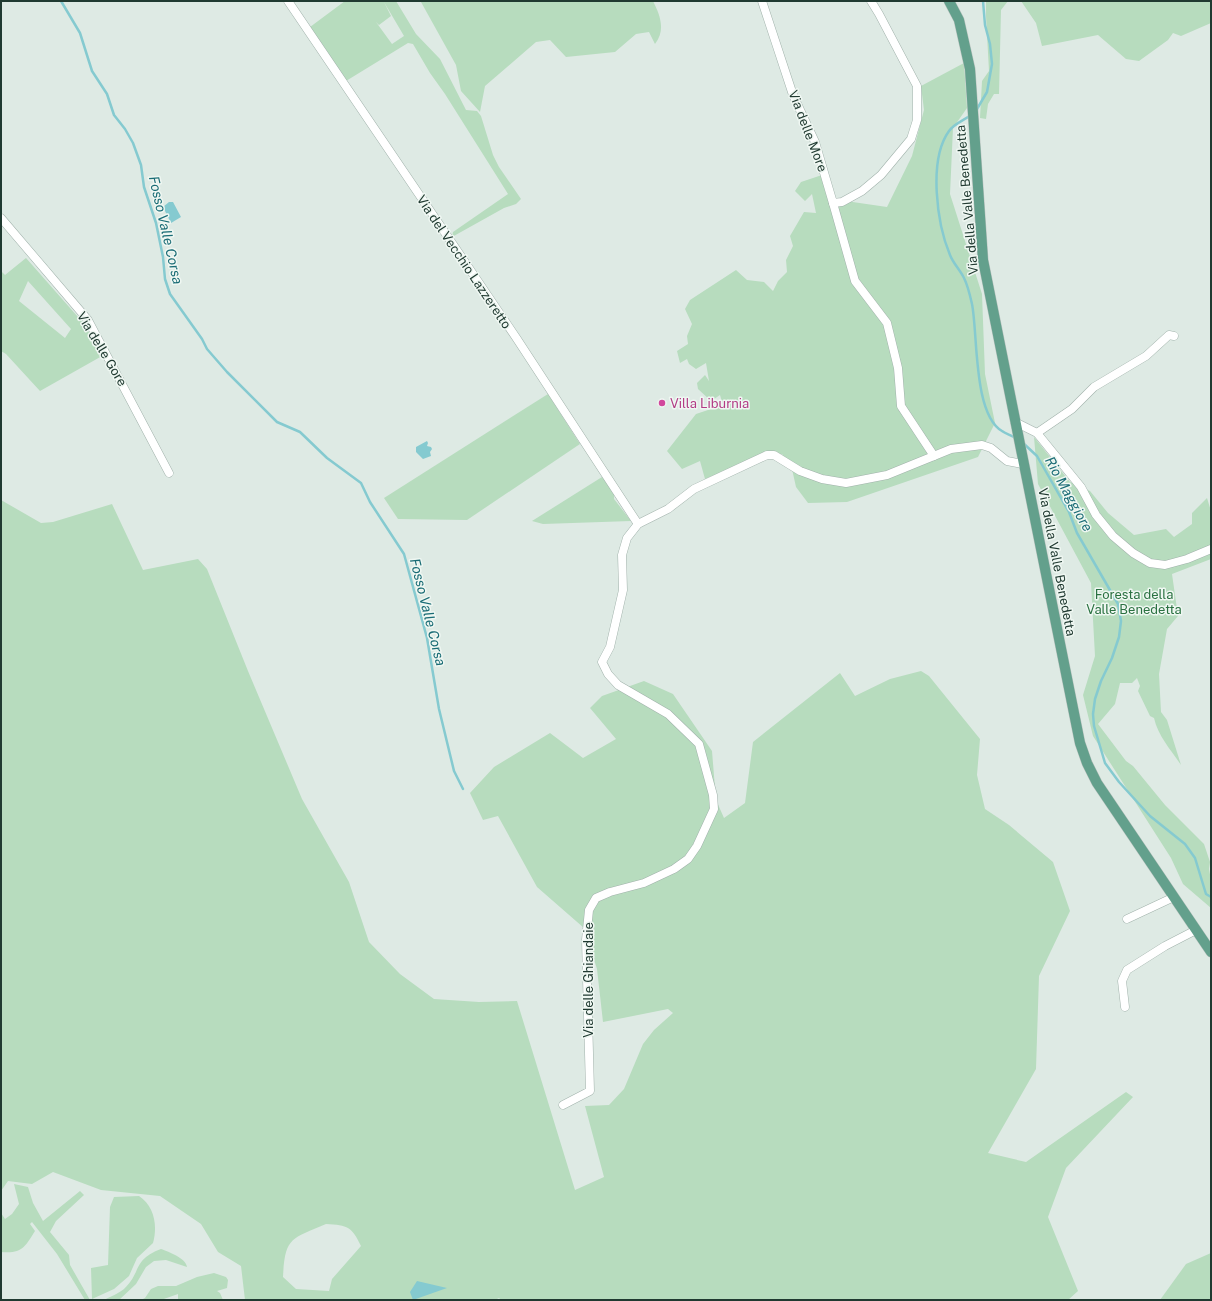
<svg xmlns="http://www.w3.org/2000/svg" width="1212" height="1301" font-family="'Public Sans',sans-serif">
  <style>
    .green { fill: #b7dcbe; fill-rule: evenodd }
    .water { fill: #85cad0 }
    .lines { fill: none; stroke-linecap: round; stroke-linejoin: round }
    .stream { stroke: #85cad0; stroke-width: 2.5 }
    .minor-casing { stroke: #a1b2ab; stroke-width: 9 }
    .major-casing { stroke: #bcc4c1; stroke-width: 11 }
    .minor { stroke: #fff; stroke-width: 8 }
    .major { stroke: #63a08c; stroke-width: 10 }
    .hotel-dot { fill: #d1479c; stroke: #eff7f2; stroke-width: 1.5 }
    .labels { text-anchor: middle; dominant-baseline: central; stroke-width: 3; stroke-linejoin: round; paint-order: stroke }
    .street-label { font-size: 13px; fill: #203a31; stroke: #eff7f2 }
    .hotel-label { font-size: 13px; fill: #b23c85; stroke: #eff7f2; text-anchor: start }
    .park-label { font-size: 13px; fill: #2a7141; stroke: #eff7f2 }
    .water-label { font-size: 14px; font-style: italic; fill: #1a6c75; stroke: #eff7f2 }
  </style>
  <rect width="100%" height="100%" fill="#deeae4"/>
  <g class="green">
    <path d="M 345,1 L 396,1 L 416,34 L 440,59 L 466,110 L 477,111 L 481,116 L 493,155 L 499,167 L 521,199 L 516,204 L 504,208 L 452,237 L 453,232 L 508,194 L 445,94 L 430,73 L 413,44 L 408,43 L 346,81 L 310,27 ZM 384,2 L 404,36 L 392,44 L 376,22 L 379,25 L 391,16 Z"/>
    <path d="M 422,1 L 653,1 C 660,15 666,30 655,44 L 649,32 L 636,34 L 615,52 L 566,57 L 550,40 L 536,42 L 485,86 L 480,112 L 461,91 L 456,65 L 421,2 Z"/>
    <polygon points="986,1 1008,1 1001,10 999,94 994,94 988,104 986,119 980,118 982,81 989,71 986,16"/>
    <polygon points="1021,1 1211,1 1211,23 1181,36 1173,33 1168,40 1139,61 1126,59 1098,35 1042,46 1036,23"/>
    <polygon points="964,63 967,108 953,128 950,194 982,294 985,374 995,423 978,457 847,502 808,503 796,487 792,469 782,454 766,454 705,479 700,461 682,469 667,451 696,414 723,405 720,395 711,401 698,389 697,383 705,375 709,381 706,363 696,369 689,364 687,359 680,363 677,351 688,344 687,336 692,324 685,309 690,300 736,270 747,280 764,282 773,291 778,281 787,272 786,260 793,246 790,236 804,212 816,213 812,194 805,201 795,191 801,182 822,175 832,199 887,207 912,156 924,110 921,86"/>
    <path d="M 26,258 L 85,325 L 102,356 L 40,391 L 6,354 L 1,351 L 1,271 L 5,275 ZM 28,281 L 71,329 L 65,338 L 19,301 Z"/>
    <polygon points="548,394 580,444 467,520 398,519 384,498"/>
    <path d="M 1034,437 L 1070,482 L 1090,491 L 1108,513 L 1134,535 L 1166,529 L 1174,537 L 1192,524 L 1192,513 L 1207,498 L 1211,511 L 1211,559 L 1172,574 L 1178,616 L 1167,629 L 1159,674 L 1161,712 L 1167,720 L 1181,765 C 1171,750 1158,736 1154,718 L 1150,716 L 1138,691 L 1140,686 L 1137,678 L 1132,683 L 1120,683 L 1115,704 L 1098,724 L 1126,761 L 1133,766 L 1165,805 L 1204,844 L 1210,862 L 1209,869 L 1211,880 L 1211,908 L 1183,884 L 1171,858 L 1093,736 L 1083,695 L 1095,656 L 1091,583 L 1038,484 Z"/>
    <polygon points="602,477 614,492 614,499 631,521 543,524 532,521"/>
    <path d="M 1,500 L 41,523 L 53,522 L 112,504 L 143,570 L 198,559 L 207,569 L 248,671 L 302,799 L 349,882 L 369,942 L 400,974 L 434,999 L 479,1002 L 517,1001 L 575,1190 L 604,1177 L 585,1106 L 609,1105 L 624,1089 L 643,1044 L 654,1030 L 673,1013 L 668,1009 L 603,1022 L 597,969 L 584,928 L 537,887 L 498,816 L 483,820 L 470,793 L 494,767 L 550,733 L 583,758 L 616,739 L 590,708 L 602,696 L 644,681 L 673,694 L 712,751 L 716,800 L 724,818 L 745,803 L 753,742 L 840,673 L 855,696 L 890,679 L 921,671 L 929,676 L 980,739 L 977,775 L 985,809 L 1009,825 L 1053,862 L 1070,911 L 1039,976 L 1036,1069 L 988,1153 L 1026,1162 L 1126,1092 L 1133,1097 L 1066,1168 L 1048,1217 L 1078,1291 L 1068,1300 L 501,1300 L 499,1298 L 495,1300 L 245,1300 L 241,1266 L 218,1252 L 201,1224 L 160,1196 L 101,1190 L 53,1172 L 32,1184 L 8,1181 L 1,1191 ZM 326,1224 C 348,1225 352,1227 361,1246 L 332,1279 L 329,1291 L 296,1289 L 283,1277 C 285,1237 291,1239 326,1224 Z"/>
    <path d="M 14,1184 L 28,1187 L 33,1203 L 43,1221 L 80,1191 L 84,1195 L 56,1221 L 50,1232 L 69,1255 L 70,1265 L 90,1300 L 85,1300 L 57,1254 L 32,1222 L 30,1224 L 35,1231 C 25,1247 22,1254 1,1252 L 1,1213 L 5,1219 L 12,1214 L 19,1204 Z"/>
    <path d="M 139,1196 C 154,1206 158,1225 153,1243 L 137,1258 L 129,1276 L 114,1289 L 92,1299 L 91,1268 L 108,1265 L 110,1207 L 114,1197 Z"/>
    <path d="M 161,1249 C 169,1252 186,1258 187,1267 L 166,1260 L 154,1261 L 146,1267 L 136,1284 L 119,1300 L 104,1300 C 110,1297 119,1293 124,1289 C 142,1272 132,1260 161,1249 Z"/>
    <polygon points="1211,1253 1211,1300 1160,1300 1186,1264"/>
    <polygon points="214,1273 226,1277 228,1280 227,1288 217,1291 220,1293 223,1300 178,1300 178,1294 161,1300 141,1300 145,1298 151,1289 158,1286 176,1286 197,1277"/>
  </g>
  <g class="water">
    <polygon points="169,202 173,202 181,217 171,223 163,207"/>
    <polygon points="427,441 428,443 427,446 431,447 432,449 430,452 431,456 423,459 416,452 416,447"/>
    <polygon points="417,1281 447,1288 413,1300 410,1292"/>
  </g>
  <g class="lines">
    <g class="stream">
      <polyline points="61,1 80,33 92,71 107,94 114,115 125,129 133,143 141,165 144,187 156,223 163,257 165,279 170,294 202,339 207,349 227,372 277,422 300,432 327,458 361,483 370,502 404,554 427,638 439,709 454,771 463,789"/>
      <polyline points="977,109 987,92 992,64 990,44 985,25 983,1"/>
      <path d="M 971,115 C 963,121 955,123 949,131 C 928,160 937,224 950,255 C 953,263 960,270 964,278 C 968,286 970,295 972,304 C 978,334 973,414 1002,431 C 1006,434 1011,435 1016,438"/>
      <polyline points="1023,443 1037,456 1069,512 1077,533 1118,604 1121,621 1119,637 1112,658 1101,681 1095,699 1093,714 1094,726 1105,763 1119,782 1150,816 1185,844 1195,858 1206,894 1211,897"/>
    </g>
    <g class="minor-casing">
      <g id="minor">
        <polyline points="288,1 517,339 638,524"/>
        <polyline points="762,1 793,95 815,142 833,203 842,202 862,191 881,175 911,139 917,120 917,86 879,14 871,1"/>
        <polyline points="833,203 855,281 887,323 898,368 901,406 934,456"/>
        <polyline points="1,218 88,320 169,473"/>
        <polyline points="1015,422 1037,433 1081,487 1096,515 1113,536 1133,553 1150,563 1165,565 1187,559 1211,549"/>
        <polyline points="1037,433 1072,409 1094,387 1146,356 1169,335 1174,336"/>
        <polyline points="1127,919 1174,897"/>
        <polyline points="1125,1007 1122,981 1127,970 1165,946 1196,930"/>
        <polyline points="563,1105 590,1091 586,940 589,910 596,898 610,892 644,883 674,869 688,859 697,846 714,809 713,795 699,744 668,714 618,685 608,674 602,662 610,647 623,590 622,555 627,538 638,524 668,509 694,489 767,455 774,455 800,471 822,479 846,483 887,475 951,449 982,445 991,448 1007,461 1023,464"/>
      </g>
    </g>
    <g class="major-casing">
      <polyline id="major" points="949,1 959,20 970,69 983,260 1080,743 1087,763 1097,783 1211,952"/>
    </g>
    <use href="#minor" class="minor"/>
    <use href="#major" class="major"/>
  </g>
  <circle class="hotel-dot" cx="662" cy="403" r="4"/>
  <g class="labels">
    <g class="street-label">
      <text transform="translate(808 131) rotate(69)">Via delle More</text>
      <text transform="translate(967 200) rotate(-95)">Via della Valle Benedetta</text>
      <text transform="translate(464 262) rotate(56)">Via del Vecchio Lazzeretto</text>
      <text transform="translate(102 349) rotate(59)">Via delle Gore</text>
      <text transform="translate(1057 562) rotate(79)">Via della Valle Benedetta</text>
      <text transform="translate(588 980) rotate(-90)">Via delle Ghiandaie</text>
    </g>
    <g class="hotel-label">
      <text x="670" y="403">Villa Liburnia</text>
    </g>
    <g class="park-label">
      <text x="1134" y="594">Foresta della<tspan x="1134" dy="15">Valle Benedetta</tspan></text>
    </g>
    <g class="water-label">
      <text transform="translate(166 230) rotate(77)">Fosso Valle Corsa</text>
      <text transform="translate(1069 494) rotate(61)">Rio Maggiore</text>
      <text transform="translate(428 612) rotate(76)">Fosso Valle Corsa</text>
    </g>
  </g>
  <rect width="1212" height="1301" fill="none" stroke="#203a31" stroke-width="4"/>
</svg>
